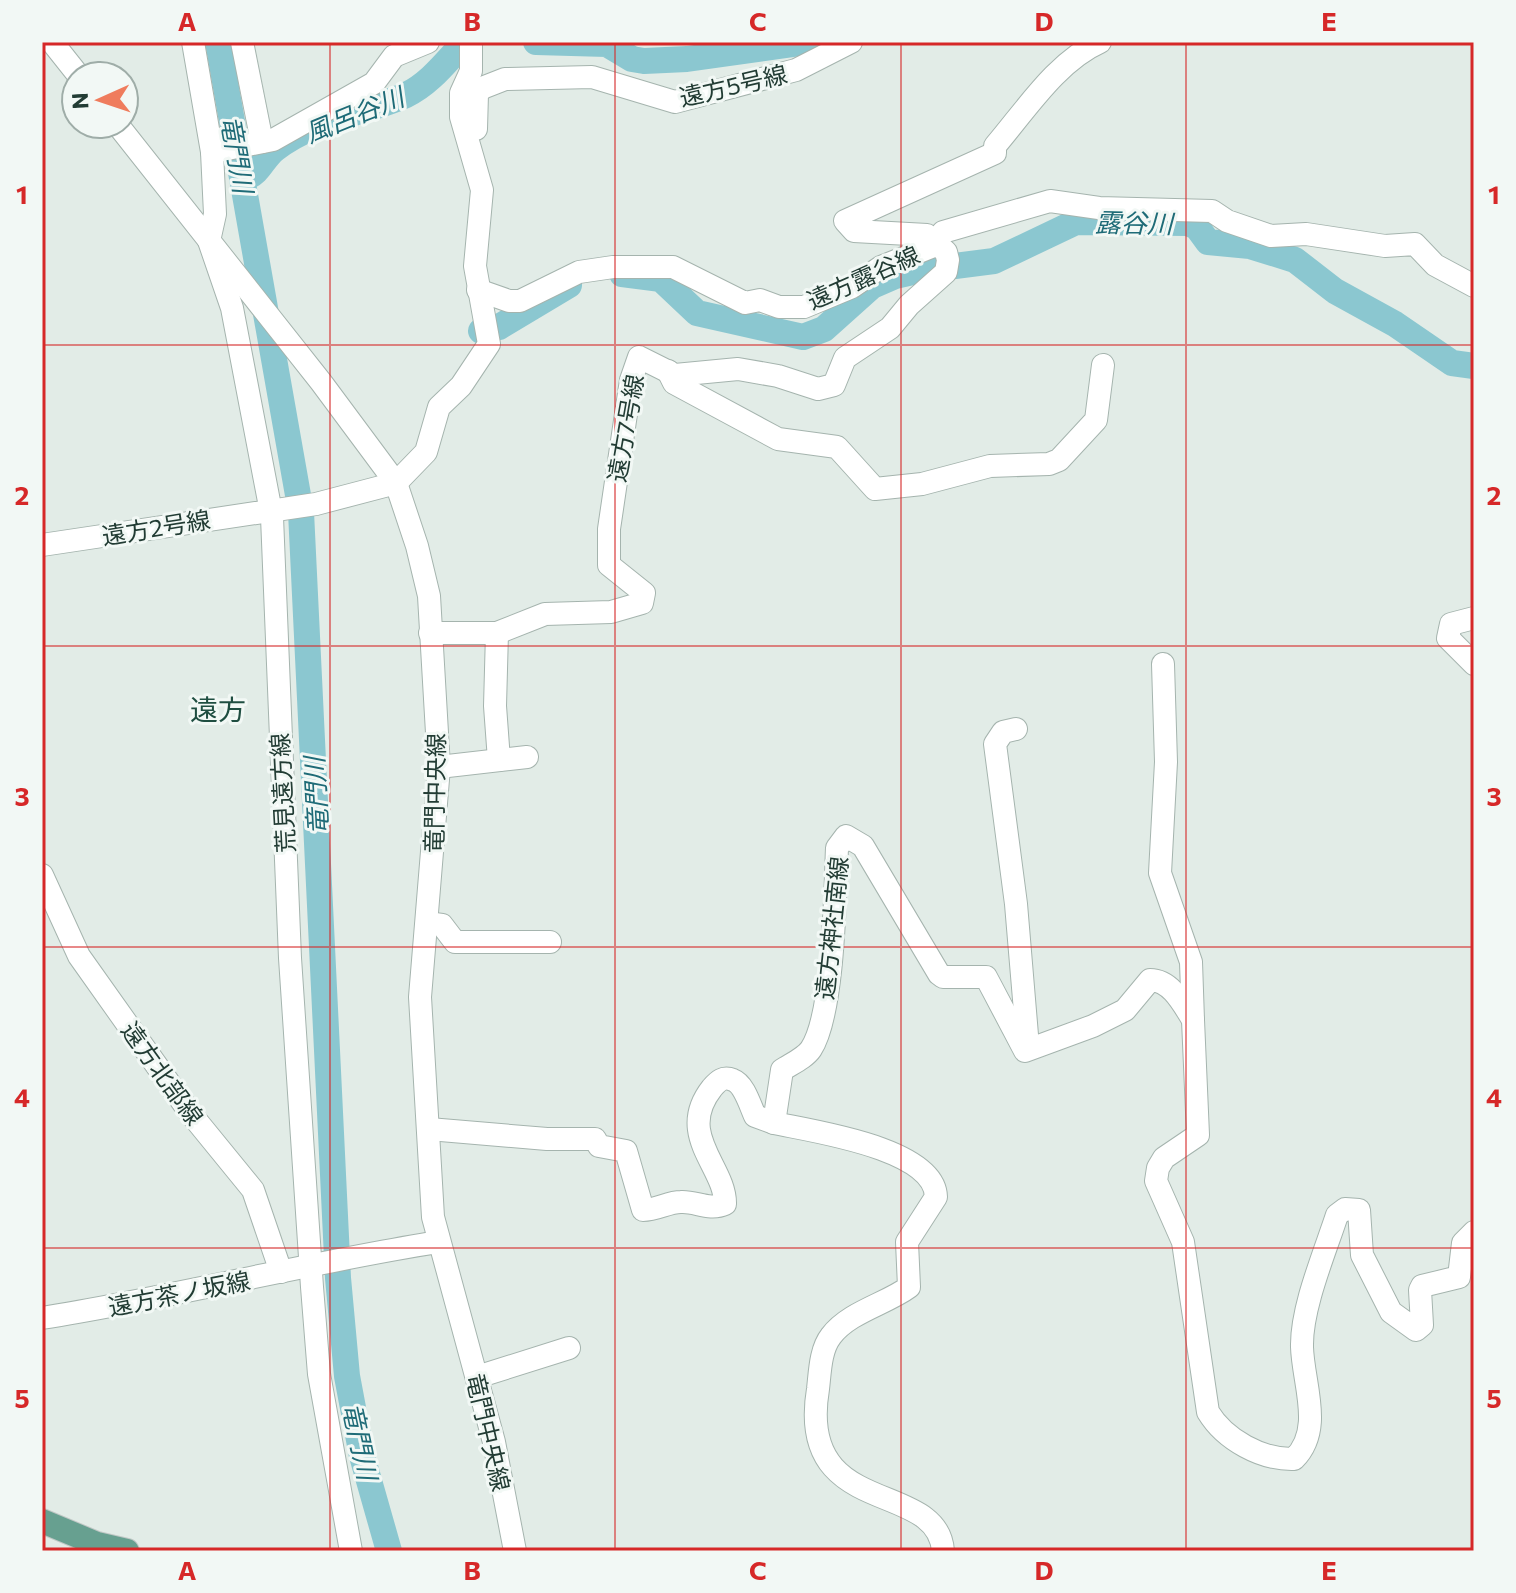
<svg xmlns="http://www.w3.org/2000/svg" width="1516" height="1593" font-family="Commissioner,'Noto Sans JP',sans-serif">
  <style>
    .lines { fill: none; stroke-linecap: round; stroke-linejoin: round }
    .river { stroke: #8bc7d0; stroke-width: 26 }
    .minor-casing { stroke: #a5b4ae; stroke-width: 24 }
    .major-casing { stroke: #c1c8c6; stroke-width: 26 }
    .path { stroke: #83afa0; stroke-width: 3; stroke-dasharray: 4 6; stroke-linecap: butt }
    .minor { stroke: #fff; stroke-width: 22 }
    .major { stroke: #67a090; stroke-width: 24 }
    .grid { fill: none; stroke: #d62828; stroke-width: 2; stroke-opacity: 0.55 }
    .labels { text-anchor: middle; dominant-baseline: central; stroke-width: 6; stroke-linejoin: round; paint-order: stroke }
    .street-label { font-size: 24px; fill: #223c34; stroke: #f2f8f5 }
    .water-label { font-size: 26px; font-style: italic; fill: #1e6b77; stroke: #f2f8f5 }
    .quarter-label { font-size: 28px; fill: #1f4e41; stroke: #f2f8f5 }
    .neatline { fill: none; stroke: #d62828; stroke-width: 3 }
    .grid-label { font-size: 26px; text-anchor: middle; font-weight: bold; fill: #d62828 }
  </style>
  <rect width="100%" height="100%" fill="#e2ece7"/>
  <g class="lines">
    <g class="river">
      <polyline points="218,42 301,512 338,1278 347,1376 362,1456 389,1551"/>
      <polyline points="536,42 607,44 632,59 644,61 687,59 808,42"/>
      <path d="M 245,178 C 260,173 263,158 275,149 C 313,119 363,114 406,95 C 429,84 445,63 461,46"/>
      <polyline points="955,266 994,261 1076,222 1188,223 1197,227 1208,242 1250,246 1295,260 1335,291 1395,324 1452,363 1474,366"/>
      <polyline points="622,274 661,279 697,313 803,337 824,329 872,286 895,276 939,266"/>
      <polyline points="481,331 499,327 569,285"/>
    </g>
    <g class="minor-casing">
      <g id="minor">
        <polyline points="52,42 79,76"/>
        <polyline points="193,42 212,152 215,214 209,241 232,308 272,517 290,958 312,1287 319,1374 351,1551"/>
        <polyline points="242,42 262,142"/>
        <polyline points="117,124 321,382 396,483 417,546 429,596 439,767 420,997 433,1217 494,1442 515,1551"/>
        <polyline points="476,129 477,94 482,88 505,79 592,77 675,102 796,70 851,42"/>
        <polyline points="212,152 273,140 374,83 394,56 428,42"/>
        <polyline points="478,290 509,301 520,301 579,272 613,267 673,267 745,303 760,300 779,307 804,307 852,287 881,267 936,245 943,232 1050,201 1099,208 1212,211 1227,221 1271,236 1306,234 1385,246 1415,244 1435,265 1474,286"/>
        <polyline points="668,371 674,383 778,439 837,447 875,489 922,484 990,466 1049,464 1059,460 1096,420 1103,365"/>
        <polyline points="42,545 316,504 396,483 426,452 439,407 461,386 489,344 475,266 482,190 461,117 461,93 471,71 471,42"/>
        <polyline points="1474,618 1451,624 1448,638 1474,664"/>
        <path d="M 430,633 L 497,633 L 545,614 L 611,612 L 642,603 L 644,593 L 609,565 L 609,529 L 631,380 L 639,357 L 675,375 L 738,369 L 778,376 L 818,389 L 834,385 L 845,358 L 890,328 L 909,305 L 946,272 L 948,260 L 946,252 L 927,235 L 854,231 L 845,221 L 995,153 L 995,146 C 1025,111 1057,61 1100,42"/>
        <polyline points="497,633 495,706 499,760"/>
        <polyline points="1163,664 1166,762 1160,873 1191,962 1193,1020"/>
        <polyline points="1016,729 1003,732 995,744 1016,904 1028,1047"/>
        <polyline points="439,767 527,757"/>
        <polyline points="42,875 79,956 191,1114 253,1190 281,1272"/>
        <polyline points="427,923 442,925 455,942 550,942"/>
        <path d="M 774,1123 C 811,1131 935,1148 936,1197 L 907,1242 L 909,1287 C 886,1304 849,1312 831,1336 C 820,1350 820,1373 818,1389 C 796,1521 938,1478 943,1551"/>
        <path d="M 429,1129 L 547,1139 L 595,1139 L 599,1146 L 626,1151 L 643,1210 C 657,1210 668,1202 681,1202 C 696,1201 709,1211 725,1204 C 726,1167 675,1135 712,1088 C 718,1081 723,1076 733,1080 C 744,1084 750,1105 755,1116 L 774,1123 L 782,1070 C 791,1064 805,1058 811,1049 C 834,1014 835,893 837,848 L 846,836 L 863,846 L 939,974 L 943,977 L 986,977 L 1025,1051 L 1093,1026 L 1125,1010 L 1150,980 C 1171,980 1183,1004 1193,1020 L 1198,1135 L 1164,1158 L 1158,1168 L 1156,1181 L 1183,1242 L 1208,1412 C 1225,1440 1262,1460 1294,1459 C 1324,1429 1303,1384 1302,1347 C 1301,1308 1325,1252 1337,1215 L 1345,1209 L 1359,1210 L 1362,1255 L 1391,1312 L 1416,1330 L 1422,1325 L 1420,1290 L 1422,1286 L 1459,1277 L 1463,1243 L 1474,1232"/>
        <path d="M 42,1318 C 175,1297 305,1263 438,1242"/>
        <polyline points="477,1377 569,1348"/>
      </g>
    </g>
    <g class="major-casing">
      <polyline id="major" points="42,1521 97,1544 127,1551"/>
    </g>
    <polyline class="path" points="42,1548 48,1551"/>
    <use href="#minor" class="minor"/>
    <use href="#major" class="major"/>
  </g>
  <path class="grid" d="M 330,42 L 330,1551M 615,42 L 615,1551M 901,42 L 901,1551M 1186,42 L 1186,1551M 42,345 L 1474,345M 42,646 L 1474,646M 42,947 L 1474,947M 42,1248 L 1474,1248"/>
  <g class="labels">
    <g class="street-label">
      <text transform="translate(733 85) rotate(-13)">遠方5号線</text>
      <text transform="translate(863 277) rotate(-24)">遠方露谷線</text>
      <text transform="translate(625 428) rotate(-80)">遠方7号線</text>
      <text transform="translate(156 527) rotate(-9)">遠方2号線</text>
      <text transform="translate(282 793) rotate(-93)">荒見遠方線</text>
      <text transform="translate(434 793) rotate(-89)">竜門中央線</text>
      <text transform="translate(831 928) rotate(-84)">遠方神社南線</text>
      <text transform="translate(163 1073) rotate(54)">遠方北部線</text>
      <text transform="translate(179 1293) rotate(-11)">遠方茶ノ坂線</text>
      <text transform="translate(489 1432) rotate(77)">竜門中央線</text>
    </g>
    <g class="water-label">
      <text transform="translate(354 114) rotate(-22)">風呂谷川</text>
      <text transform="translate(238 154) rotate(80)">竜門川</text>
      <text transform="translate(1134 222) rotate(1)">露谷川</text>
      <text transform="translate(315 796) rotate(-93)">竜門川</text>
      <text transform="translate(361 1441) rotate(78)">竜門川</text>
    </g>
    <g class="quarter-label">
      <text x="218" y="709">遠方</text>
    </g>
  </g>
  <rect width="1516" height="1593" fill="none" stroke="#f2f8f5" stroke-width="88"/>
  <g transform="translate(100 100) rotate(267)"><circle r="38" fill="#f2f8f5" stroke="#9fada8" stroke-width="2"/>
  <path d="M0-6L14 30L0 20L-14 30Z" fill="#ef7c5d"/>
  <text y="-12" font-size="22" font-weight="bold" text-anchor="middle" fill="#223c34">N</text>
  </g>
  <rect x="44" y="44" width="1428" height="1505" class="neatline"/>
  <g class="grid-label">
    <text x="187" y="31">A</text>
    <text x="472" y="31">B</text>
    <text x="758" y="31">C</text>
    <text x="1044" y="31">D</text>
    <text x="1329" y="31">E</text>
    <text x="22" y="204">1</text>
    <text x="1494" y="204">1</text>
    <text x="22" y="505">2</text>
    <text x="1494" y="505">2</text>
    <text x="22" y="806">3</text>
    <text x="1494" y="806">3</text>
    <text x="22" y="1107">4</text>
    <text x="1494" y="1107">4</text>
    <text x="22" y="1408">5</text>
    <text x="1494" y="1408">5</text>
    <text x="187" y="1580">A</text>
    <text x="472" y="1580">B</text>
    <text x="758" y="1580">C</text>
    <text x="1044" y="1580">D</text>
    <text x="1329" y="1580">E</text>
  </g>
</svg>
